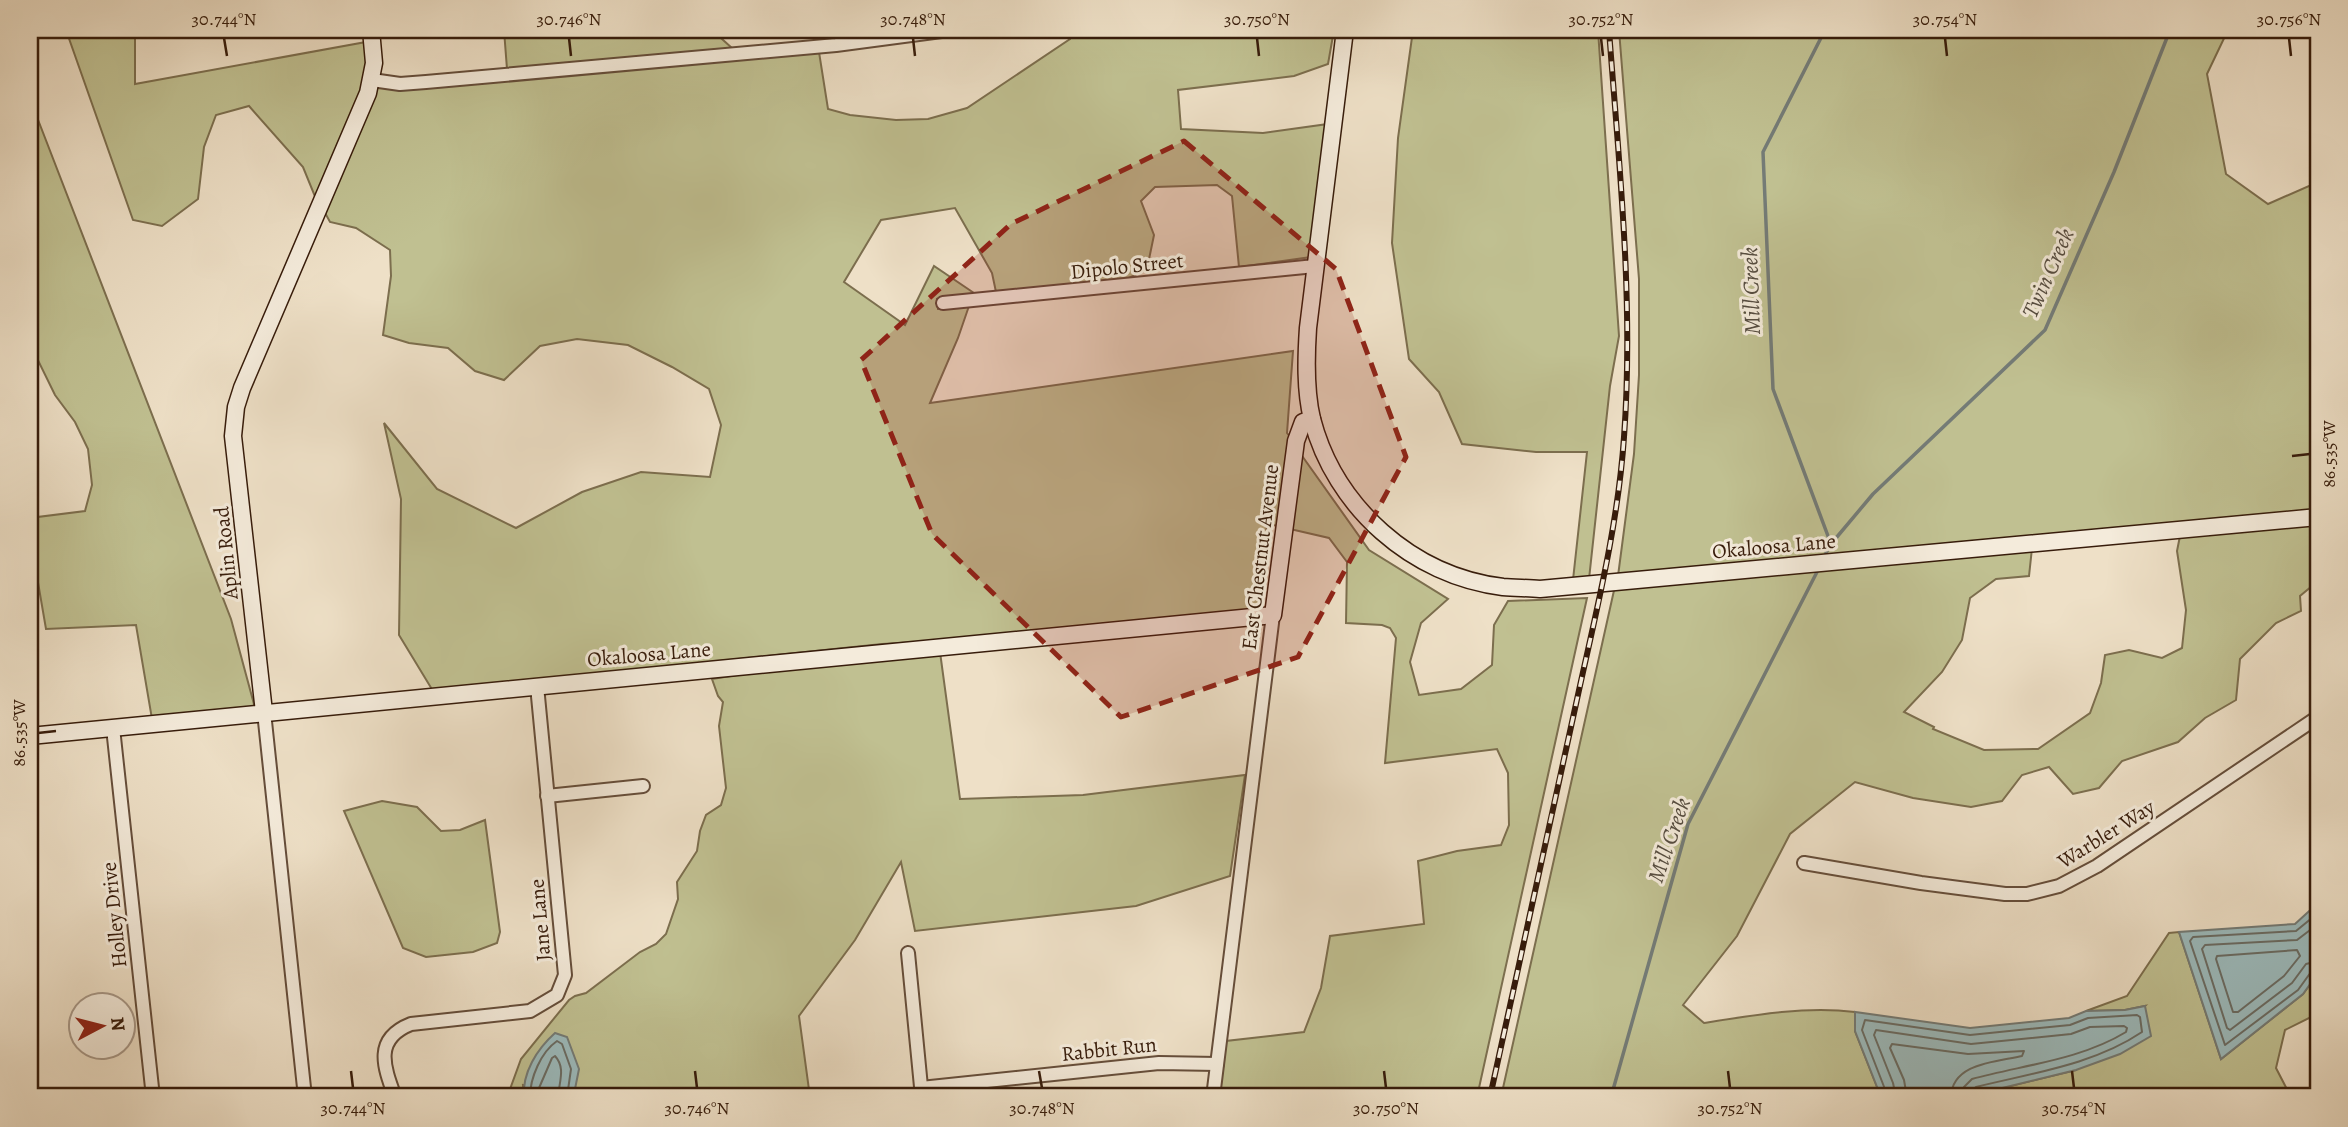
<svg xmlns="http://www.w3.org/2000/svg" width="2348" height="1127" font-family="Alegreya,serif">
  <style>
    .green { fill: #c0c091; stroke: #7c6e4e; stroke-width: 2 }
    .water { fill: #9cbbbd; stroke: #747b76; stroke-width: 2 }
    .lines { fill: none; stroke-linecap: round; stroke-linejoin: round }
    .shore { stroke: #6a6c64; stroke-width: 2 }
    .stream { stroke: #747b76; stroke-width: 3.5 }
    .street-casing { stroke: #654d3a; stroke-width: 16 }
    .secondary-casing { stroke: #371c0b; stroke-width: 19 }
    .street { stroke: #f4ebdb; stroke-width: 12 }
    .secondary { stroke: #f4ebdb; stroke-width: 16 }
    .rail-casing { stroke: #371c0b; stroke-width: 6 }
    .rail { stroke: #f4ebdb; stroke-width: 3.5; stroke-dasharray: 10; stroke-linecap: butt }
    .marked { fill: #8f2418; fill-opacity: 0.2; stroke: #8f2418; stroke-width: 5; stroke-dasharray: 14 9; stroke-linejoin: round }
    .ticks { fill: none; stroke: #371c0b; stroke-width: 2.5 }
    .labels { text-anchor: middle; dominant-baseline: central; stroke-width: 6; stroke-linejoin: round; paint-order: stroke }
    .street-label { font-size: 21px; fill: #371c0b; stroke: #f4ebdb }
    .water-label { font-size: 23px; font-style: italic; fill: #554c40; stroke: #f4ebdb }
    .neatline { fill: none; stroke: #371c0b; stroke-width: 2.5 }
    .ticks-label { font-size: 18px; text-anchor: middle; fill: #371c0b }
  </style>
  <rect width="100%" height="100%" fill="#eee0c7"/>
  <filter id="stains"><feTurbulence type="fractalNoise" baseFrequency=".00286" numOctaves="4"/><feColorMatrix values="0 0 0 0 .2 0 0 0 0 .09 0 0 0 0 .02 0 0 0 .5 -.17"/></filter>
  <radialGradient id="worn" r=".72"><stop offset=".6" stop-color="#630" stop-opacity="0"/><stop offset="1" stop-color="#630" stop-opacity=".3"/></radialGradient>
  <g class="green">
    <path d="M 66,30 L 135,30 L 135,84 L 366,42 C 370,97 338,149 316,199 L 303,167 L 249,106 L 216,115 L 204,147 L 198,199 L 162,226 L 133,220 Z"/>
    <polygon points="504,30 712,30 733,49 507,69"/>
    <polygon points="1069,30 1334,30 1328,64 1294,76 1178,90 1181,129 1263,133 1328,124 1311,257 1239,267 1232,196 1217,185 1155,187 1141,201 1154,235 1147,269 1125,280 996,292 992,273 955,208 881,220 844,282 905,325 934,266 974,293 973,295 937,299 938,309 969,306 958,338 930,403 1293,351 1287,433 1291,438 1279,526 1267,524 1258,611 968,639 882,644 433,691 399,635 401,499 384,423 437,489 516,528 582,492 641,472 710,477 721,425 709,389 672,367 628,345 577,339 540,346 504,380 475,371 448,348 409,343 383,335 391,276 390,250 356,228 330,222 324,211 376,86 819,52 828,109 850,115 896,120 928,119 967,108 1070,39"/>
    <polygon points="1413,30 1598,30 1619,336 1610,386 1589,579 1573,580 1587,452 1536,452 1462,444 1439,392 1409,359 1392,243 1398,138"/>
    <polygon points="1619,30 2228,30 2207,74 2226,174 2268,204 2318,182 2318,512 1618,576 1634,454 1639,375 1639,279"/>
    <polygon points="30,99 231,619 255,708 152,719 136,625 46,629 30,536 30,518 85,511 92,485 88,449 75,422 55,395 30,344"/>
    <polygon points="1300,453 1369,550 1448,599 1421,623 1410,662 1419,695 1461,689 1492,665 1494,625 1508,601 1587,598 1477,1097 1219,1097 1226,1041 1304,1032 1321,988 1330,936 1424,924 1418,861 1457,851 1501,845 1509,825 1508,773 1497,749 1385,763 1396,638 1390,628 1382,625 1346,623 1347,562 1329,538 1290,529"/>
    <path d="M 2318,522 L 2318,581 L 2300,596 L 2301,611 L 2276,623 L 2240,659 L 2236,700 L 2205,718 L 2178,742 L 2122,761 L 2099,788 L 2073,794 L 2049,767 L 2022,775 L 2002,801 L 1971,807 L 1913,798 L 1855,782 L 1790,834 L 1737,936 L 1683,1005 L 1704,1023 C 1753,1015 1805,1006 1855,1012 L 1855,1031 L 1881,1097 L 1501,1097 L 1615,586 L 2032,548 L 2029,576 L 1996,579 L 1970,598 L 1962,640 L 1942,672 L 1904,712 L 1934,727 L 1933,729 L 1984,750 L 2038,749 L 2090,713 L 2101,683 L 2105,655 L 2129,650 L 2162,658 L 2182,648 L 2186,610 L 2177,551 L 2180,536 Z"/>
    <polygon points="940,652 960,799 1083,795 1245,775 1230,876 1136,906 915,931 901,862 855,940 799,1016 810,1097 573,1097 574,1094 523,1085 524,1097 510,1097 509,1092 521,1059 569,1000 575,996 586,993 640,952 656,944 666,934 678,899 677,882 697,851 700,831 706,815 721,805 726,788 719,726 723,702 718,696 712,679 774,669"/>
    <polygon points="382,801 417,807 441,831 460,830 485,820 500,932 497,943 473,952 426,957 403,948 344,811"/>
    <polygon points="2179,932 2221,1059 2303,994 2318,973 2318,1019 2313,1016 2285,1030 2276,1068 2291,1097 1975,1097 1974,1095 2076,1070 2145,1006 2125,1010 2086,1011 2127,996 2169,933"/>
  </g>
  <g class="water">
    <polygon points="2318,903 2318,973 2303,994 2221,1059 2179,932 2295,924"/>
    <polygon points="2145,1006 2151,1036 2120,1054 2076,1070 1965,1097 1881,1097 1855,1031 1855,1012 1970,1028 2069,1018 2086,1011 2125,1010"/>
    <path d="M 555,1033 L 567,1037 L 579,1069 L 574,1094 L 573,1097 L 524,1097 C 522,1073 537,1049 555,1033 Z"/>
  </g>
  <g class="lines">
    <g class="shore">
      <polyline points="2318,913 2296,931 2193,937 2190,941 2225,1045 2298,990 2311,972 2318,970"/>
      <polyline points="2318,924 2297,940 2205,945 2202,949 2227,1028 2230,1030 2292,983 2306,964 2318,961"/>
      <polygon points="2297,950 2300,956 2284,976 2238,1012 2233,1012 2216,959 2217,956"/>
      <path d="M 530,1097 C 530,1078 541,1052 557,1041 L 562,1044 L 571,1069 L 567,1097"/>
      <path d="M 539,1097 L 539,1088 L 552,1058 L 555,1056 C 566,1068 559,1082 558,1097"/>
      <path d="M 1888,1097 L 1862,1030 L 1865,1020 L 1970,1035 L 2070,1025 L 2088,1018 L 2137,1015 L 2140,1017 L 2142,1032 C 2093,1065 2032,1073 1976,1087 L 1971,1091 L 1970,1097"/>
      <path d="M 1896,1097 L 1893,1083 L 1874,1035 L 1876,1030 L 1971,1044 L 2071,1034 L 2090,1027 L 2124,1026 L 2127,1028 L 2126,1032 C 2080,1060 2023,1065 1972,1079 L 1964,1087 L 1962,1097"/>
      <path d="M 1907,1097 L 1904,1080 L 1890,1048 L 1892,1044 L 1968,1054 L 2024,1051 L 2022,1056 C 1996,1062 1952,1063 1951,1097"/>
    </g>
    <g class="stream">
      <polyline points="1825,30 1763,152 1773,389 1831,544"/>
      <polyline points="1826,553 1831,544 1873,494 2045,330 2114,172 2170,30"/>
      <polyline points="1611,1097 1688,824 1817,572"/>
    </g>
    <g class="street-casing">
      <g id="street">
        <polyline points="372,80 400,84 426,82 836,45 949,30"/>
        <polyline points="943,303 1315,266"/>
        <polyline points="264,712 305,1097"/>
        <polyline points="113,728 153,1097"/>
        <polyline points="547,796 643,786"/>
        <polyline points="1804,863 1921,883 2005,894 2027,894 2059,886 2097,866 2318,717"/>
        <polyline points="908,953 922,1097"/>
        <polyline points="921,1088 1159,1063 1217,1064"/>
        <path d="M 395,1097 C 384,1067 373,1039 411,1024 L 530,1011 L 557,995 L 565,975 L 537,686"/>
        <polyline points="1213,1097 1273,615"/>
      </g>
    </g>
    <g class="secondary-casing">
      <g id="secondary">
        <path d="M 1345,30 L 1308,328 C 1306,358 1305,390 1312,419 C 1335,507 1412,576 1503,587 C 1515,588 1528,588 1540,589 L 2318,517"/>
        <polyline points="264,712 233,436 236,407 242,388 368,93 374,63 371,30"/>
        <polyline points="30,736 1273,615 1296,441 1303,422 1312,419"/>
      </g>
    </g>
    <use href="#street" class="street"/>
    <use href="#secondary" class="secondary"/>
    <g class="rail-casing">
      <path id="rail" d="M 1490,1097 C 1519,966 1547,835 1576,704 C 1595,616 1618,527 1624,437 C 1634,301 1619,165 1609,30"/>
    </g>
    <use href="#rail" class="rail"/>
  </g>
  <path class="marked" d="M 1184,141 L 1336,269 L 1406,457 L 1298,657 L 1121,717 L 932,534 L 861,360 L 1011,224 Z"/>
  <path class="ticks" d="M 224,38 L 227,56M 569,38 L 571,56M 913,38 L 915,56M 1257,38 L 1259,56M 1601,38 L 1603,56M 1945,38 L 1947,56M 2289,38 L 2291,56M 2292,456 L 2310,454M 38,733 L 56,731M 351,1071 L 353,1088M 695,1071 L 697,1088M 1039,1071 L 1042,1088M 1384,1071 L 1386,1088M 1728,1071 L 1730,1088M 2072,1071 L 2074,1088"/>
  <g class="labels">
    <g class="street-label">
      <text transform="translate(1127 266) rotate(-6)">Dipolo Street</text>
      <text transform="translate(1774 546) rotate(-5)">Okaloosa Lane</text>
      <text transform="translate(226 553) rotate(-96)">Aplin Road</text>
      <text transform="translate(1260 557) rotate(-83)">East Chestnut Avenue</text>
      <text transform="translate(649 654) rotate(-5)">Okaloosa Lane</text>
      <text transform="translate(2106 834) rotate(-32)">Warbler Way</text>
      <text transform="translate(114 915) rotate(-96)">Holley Drive</text>
      <text transform="translate(540 920) rotate(-95)">Jane Lane</text>
      <text transform="translate(1109 1049) rotate(-6)">Rabbit Run</text>
    </g>
    <g class="water-label">
      <text transform="translate(2048 273) rotate(-66)">Twin Creek</text>
      <text transform="translate(1751 291) rotate(-92)">Mill Creek</text>
      <text transform="translate(1669 840) rotate(-71)">Mill Creek</text>
    </g>
  </g>
  <rect width="2348" height="1127" fill="none" stroke="#eee0c7" stroke-width="77"/>
  <g transform="translate(102 1026) rotate(83)"><circle r="33" fill="#f4ebdb" stroke="#a89888" stroke-width="2"/>
  <path d="M0-5L12 26L0 18L-12 26Z" fill="#8f2418"/>
  <text y="-10" font-size="19" font-weight="bold" text-anchor="middle" fill="#371c0b">N</text>
  </g>
  <rect x="38" y="38" width="2272" height="1050" class="neatline"/>
  <g class="ticks-label">
    <text x="224" y="25">30.744°N</text>
    <text x="569" y="25">30.746°N</text>
    <text x="913" y="25">30.748°N</text>
    <text x="1257" y="25">30.750°N</text>
    <text x="1601" y="25">30.752°N</text>
    <text x="1945" y="25">30.754°N</text>
    <text x="2289" y="25">30.756°N</text>
    <text transform="translate(2329 454) rotate(-90)" y="6">86.535°W</text>
    <text transform="translate(19 733) rotate(-90)" y="6">86.535°W</text>
    <text x="353" y="1114">30.744°N</text>
    <text x="697" y="1114">30.746°N</text>
    <text x="1042" y="1114">30.748°N</text>
    <text x="1386" y="1114">30.750°N</text>
    <text x="1730" y="1114">30.752°N</text>
    <text x="2074" y="1114">30.754°N</text>
  </g>
  <rect width="100%" height="100%" filter="url(#stains)"/>
  <rect width="100%" height="100%" fill="url(#worn)"/>
</svg>
